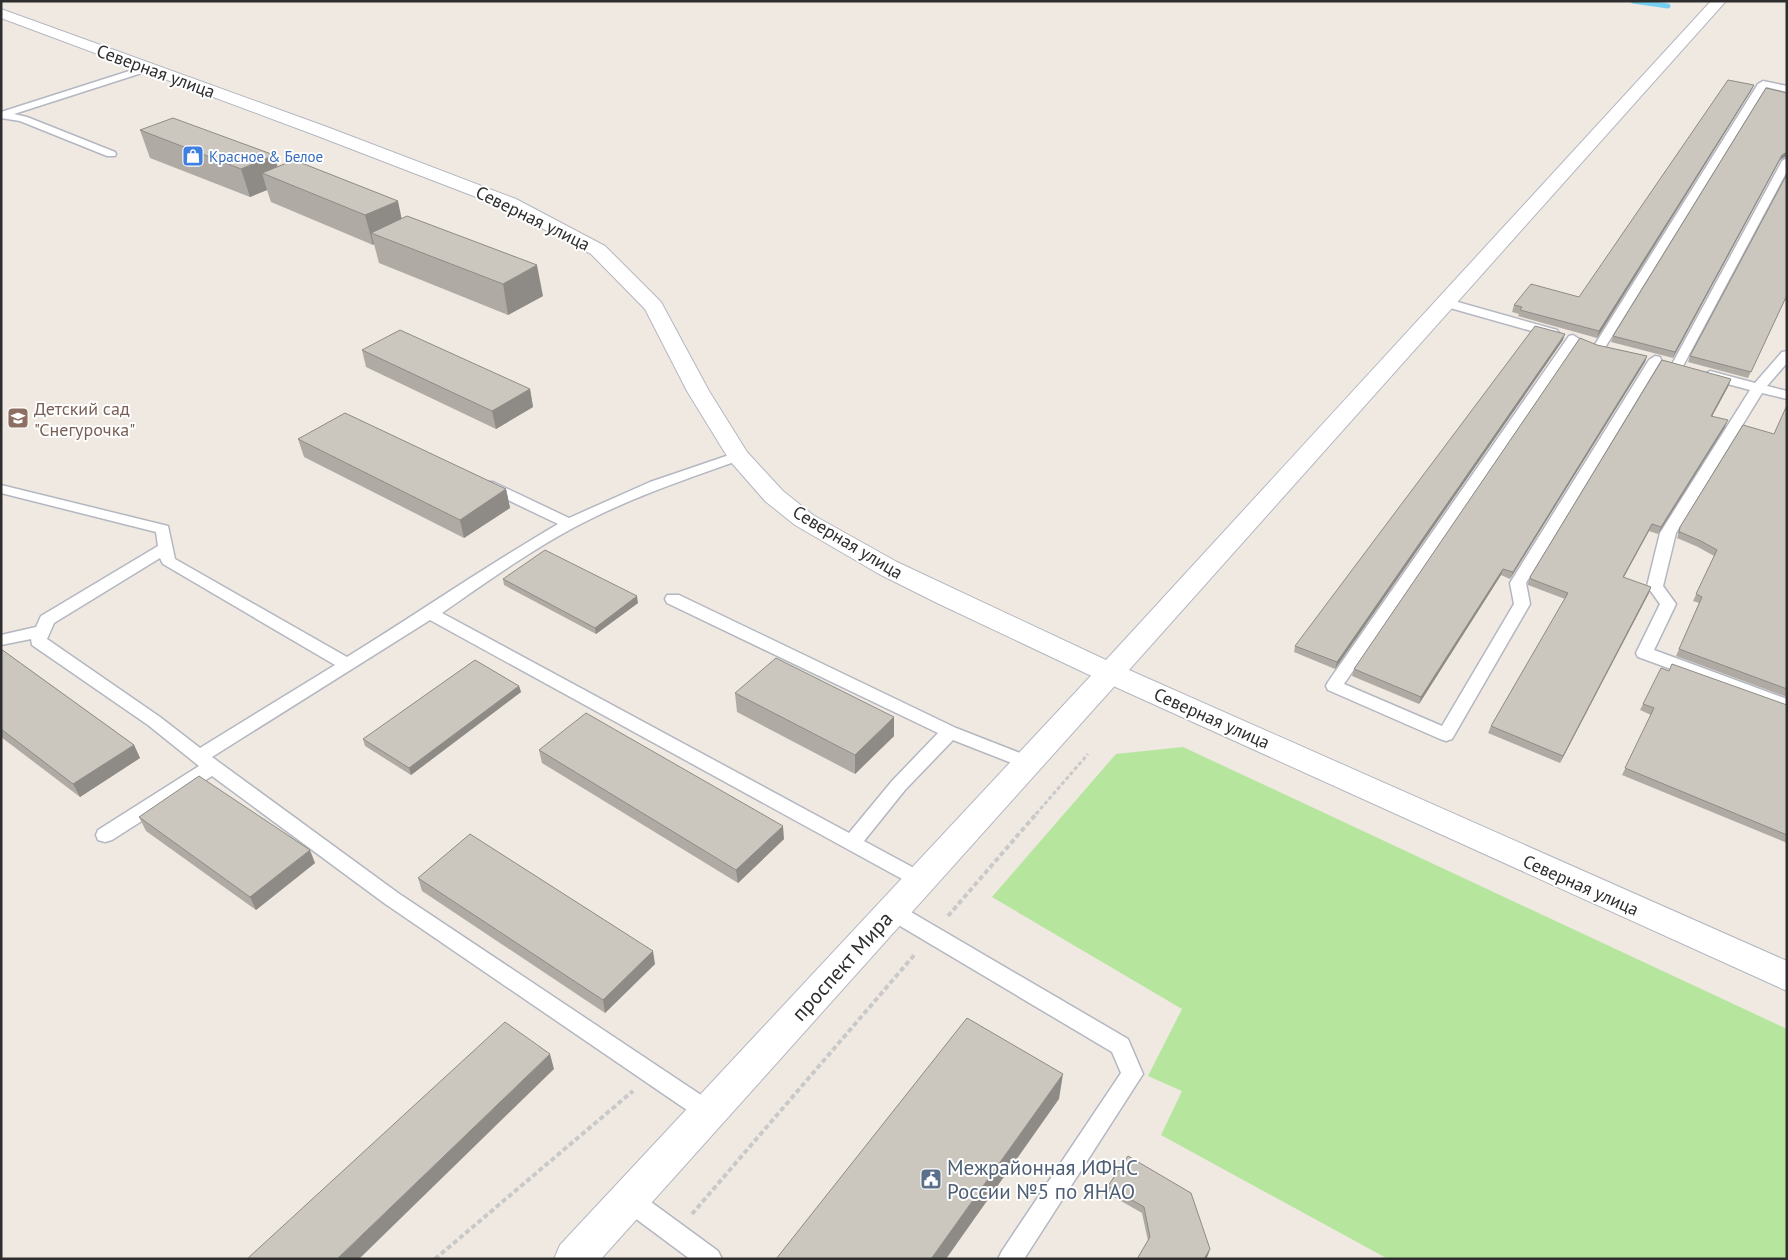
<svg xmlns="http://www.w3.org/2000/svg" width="1788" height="1260" font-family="'PT Sans',sans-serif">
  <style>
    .green { fill: #b6e59e }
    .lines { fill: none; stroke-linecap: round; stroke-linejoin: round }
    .stream { stroke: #75cff0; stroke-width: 5 }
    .lane-casing { stroke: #b4b7c1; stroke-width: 3 }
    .street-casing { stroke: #b4b7c1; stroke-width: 2 }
    .secondary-casing { stroke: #b4b7c1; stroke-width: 2 }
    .path-far1 { stroke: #c9c9c9; stroke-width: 3; stroke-dasharray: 4 2.5; stroke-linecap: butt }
    .path { stroke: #c9c9c9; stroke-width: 4; stroke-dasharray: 5 3; stroke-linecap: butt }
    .lane { fill: #fff; fill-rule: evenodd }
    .street { fill: #fff; fill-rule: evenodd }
    .secondary { fill: #fff; fill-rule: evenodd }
    .wall { fill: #afaba4 }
    .shaded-wall { fill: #8e8b86 }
    .building { fill: #cbc7bf; stroke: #8e8b86 }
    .labels { text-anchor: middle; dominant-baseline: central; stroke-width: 4; stroke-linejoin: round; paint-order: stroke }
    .far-shop-label { font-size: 15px; fill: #366cbe; stroke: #fff; text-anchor: start }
    .street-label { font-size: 18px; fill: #2e2e2e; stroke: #fff }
    .education-label { font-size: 18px; fill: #785e54; stroke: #fff; text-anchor: start }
    .near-street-label { font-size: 21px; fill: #2e2e2e; stroke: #fff }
    .near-service-label { font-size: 21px; fill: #4e5e75; stroke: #fff; text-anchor: start }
  </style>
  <rect width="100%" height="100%" fill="#efe9e1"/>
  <polygon class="green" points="1183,747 1787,1029 1787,1259 1388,1259 1161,1135 1182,1091 1148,1076 1182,1009 992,897 1116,754"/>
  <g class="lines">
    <polyline class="stream" points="1633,1 1668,6"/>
    <g class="lane-casing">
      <g id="lane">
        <polygon points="148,65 153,68 151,70 14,114 27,117 115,152 116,154 115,156 107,156 20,121 1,118 1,112"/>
        <polygon points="1763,81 1787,86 1787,92 1766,87 1606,346 1605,349 1595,349 1594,346 1758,84"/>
        <polygon points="1787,158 1787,171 1683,366 1677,370 1672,369 1671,366 1782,161"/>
        <polygon points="1447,299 1557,330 1559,333 1553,337 1443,306 1441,303"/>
        <polygon points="1573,335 1579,339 1344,684 1442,726 1514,604 1510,583 1649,360 1655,356 1660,357 1661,360 1526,583 1530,604 1452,739 1446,741 1440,739 1328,690 1326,686 1328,682 1569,336"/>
        <polygon points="1787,351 1787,363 1767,386 1787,391 1787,399 1762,393 1676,533 1663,586 1676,604 1654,650 1787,699 1787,711 1638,657 1636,653 1660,604 1647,586 1660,533 1750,390 1705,378 1703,375 1710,371 1755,383 1782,352"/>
        <path d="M 738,452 L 743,453 L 745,456 L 743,459 C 686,479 627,499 573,528 C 527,553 485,583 442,613 L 849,833 L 892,781 L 938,733 L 667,603 L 665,599 L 667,595 L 679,595 L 956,728 L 1033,758 L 1036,763 L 1033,768 L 1027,769 L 953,740 L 905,790 L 864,841 L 927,875 L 930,880 L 927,885 L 920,888 L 913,885 L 430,620 L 212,757 L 398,893 L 716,1105 L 719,1112 L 716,1119 L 708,1122 L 700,1119 L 384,903 L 212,776 L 112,840 L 105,842 L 98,840 L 96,835 L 98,830 L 199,766 L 148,725 L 32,645 L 31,639 L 1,645 L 1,635 L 36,627 L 41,616 L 158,546 L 156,532 L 1,493 L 1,485 L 168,526 L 175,559 L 347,657 C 418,613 486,566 558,524 L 483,488 L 481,485 L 483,482 L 493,482 L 569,518 L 650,482 ZM 160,558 L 163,564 L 335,665 L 200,748 L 160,717 L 47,639 L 54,623 Z"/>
        <polygon points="892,903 899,905 1128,1039 1143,1074 1024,1259 998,1259 1002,1251 1121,1073 1112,1052 885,917 882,911 885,905"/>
        <polygon points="628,1188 636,1191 718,1251 722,1259 690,1259 620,1207 616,1199 620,1191"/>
      </g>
    </g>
    <g class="street-casing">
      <polygon id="street" points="1711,1 1726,1 1129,670 1787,961 1787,991 1100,680 937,603 879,574 795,525 765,501 730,461 687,391 645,309 591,254 502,207 315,135 1,18 1,9 327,127 516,199 605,246 661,302 709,391 747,452 783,491 813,515 897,562 1106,660"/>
    </g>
    <g class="secondary-casing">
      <polygon id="secondary" points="1110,663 1120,666 1124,673 1120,680 601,1259 554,1259 560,1245 1100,666"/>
    </g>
    <polyline class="path-far1" points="1036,814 1088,754"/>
    <g class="path">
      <polyline points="948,916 1037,813"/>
      <polyline points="692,1214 916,953"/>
      <polyline points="435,1259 633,1091"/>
    </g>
    <use href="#lane" class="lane"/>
    <use href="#street" class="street"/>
    <use href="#secondary" class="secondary"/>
  </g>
  <g class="wall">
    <polygon points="1754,85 1751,91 1597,338 1518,316 1519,314 1512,312 1514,305 1579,297"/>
    <polygon points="140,130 274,155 278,167 402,219 543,296 508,315 379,263 374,244 373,245 271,202 267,190 250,197 150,158"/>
    <polygon points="1780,160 1673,358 1611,342 1613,336"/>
    <polygon points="1787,174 1787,300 1785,299 1748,378 1688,362 1690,356"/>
    <polygon points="1563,340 1335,669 1294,652 1295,646"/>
    <polygon points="1597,345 1647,356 1645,362 1510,579 1501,575 1419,704 1352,676 1354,669"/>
    <polygon points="362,350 530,389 533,407 496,429 366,367"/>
    <polygon points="1729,385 1712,416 1725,427 1658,534 1649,531 1624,577 1649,593 1560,763 1488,733 1491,726 1565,599 1528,585 1528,583 1530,577"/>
    <polygon points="1787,405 1787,697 1676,656 1699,603 1693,601 1714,556 1698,547 1677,538 1677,540 1678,534 1680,527 1774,434"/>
    <polygon points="298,439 506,489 510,508 464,538 304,457"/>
    <polygon points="503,579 638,603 596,634 504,585"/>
    <polygon points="1,649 134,745 140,758 80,797 1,737"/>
    <polygon points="1669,671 1787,705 1787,843 1622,775 1651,715 1640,710 1643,704"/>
    <polygon points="519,686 521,692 411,775 365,746 363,739"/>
    <polygon points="735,693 894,736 855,774 737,712"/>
    <polygon points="539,750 784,839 738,883 542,763"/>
    <polygon points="139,817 315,863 256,910 146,831"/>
    <polygon points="418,878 655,964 605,1013 422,891"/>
    <polygon points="1128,1156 1210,1249 1208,1255 1206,1259 1137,1259 1148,1241 1142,1213 1107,1193 1108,1186"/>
  </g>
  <g class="shaded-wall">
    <polygon points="1754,85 1751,91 1597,338 1599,331"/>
    <polygon points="1787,152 1787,156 1780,160 1673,358 1675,352 1782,155"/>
    <polygon points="274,155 281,181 262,173 267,190 250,197 241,169"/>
    <polygon points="398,201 404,230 371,233 374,244 373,245 365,215"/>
    <polygon points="537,265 543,296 508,315 503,284"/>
    <polygon points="1565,334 1563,340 1335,669 1337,662"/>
    <polygon points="1647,356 1645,362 1510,579 1513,572"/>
    <polygon points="1731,379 1729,385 1709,422 1711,416"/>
    <polygon points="530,389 533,407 496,429 492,411"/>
    <polygon points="1728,420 1725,427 1658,534 1661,527"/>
    <polygon points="506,489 510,508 464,538 460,520"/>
    <polygon points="1652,524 1649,531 1620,584 1623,577"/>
    <polygon points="1503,569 1501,575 1419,704 1421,697"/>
    <polygon points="1651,587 1649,593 1560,763 1563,756"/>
    <polygon points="637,596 638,603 596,634 595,628"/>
    <polygon points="519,686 521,692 411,775 409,768"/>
    <polygon points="894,717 894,736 855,774 855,755"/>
    <polygon points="134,745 140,758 80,797 73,784"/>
    <polygon points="783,826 784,839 738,883 736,870"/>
    <polygon points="310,850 315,863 256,910 250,897"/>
    <polygon points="653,951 655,964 605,1013 603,1000"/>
    <polygon points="550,1054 554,1069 359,1259 337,1259"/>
    <polygon points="1063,1074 1059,1099 946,1259 931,1259"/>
    <polygon points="1210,1249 1208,1255 1206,1259 1204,1259"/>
  </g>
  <g class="building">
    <polygon points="1728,80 1754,85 1599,331 1520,310 1522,307 1514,305 1531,284 1579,297"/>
    <polygon points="1766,88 1787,93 1787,152 1782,155 1675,352 1613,336"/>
    <polygon points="173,118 274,155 241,169 140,130"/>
    <polygon points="294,160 398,201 365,215 262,173"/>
    <polygon points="1787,174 1787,295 1751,372 1690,356"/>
    <polygon points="407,216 537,265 503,284 371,233"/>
    <polygon points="1535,326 1565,334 1337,662 1295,646"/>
    <polygon points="400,330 530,389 492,411 362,350"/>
    <polygon points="1580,338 1597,345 1647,356 1513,572 1503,569 1421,697 1354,669"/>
    <polygon points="1662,360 1731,379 1711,416 1728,420 1661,527 1652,524 1623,577 1651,587 1563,756 1491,726 1568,593 1531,579 1530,577"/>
    <polygon points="1787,405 1787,689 1679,649 1702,597 1696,594 1717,550 1701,541 1680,532 1679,533 1680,527 1743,425 1774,434"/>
    <polygon points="345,413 506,489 460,520 298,439"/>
    <polygon points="545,550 637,596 595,628 503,579"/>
    <polygon points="1,649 134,745 73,784 1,729"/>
    <polygon points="776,658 894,717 855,755 735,693"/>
    <polygon points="475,660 519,686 409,768 363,739"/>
    <polygon points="1672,664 1787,705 1787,835 1625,768 1654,708 1643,704 1661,668 1669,671"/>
    <polygon points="586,713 783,826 736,870 539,750"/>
    <polygon points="199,776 310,850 250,897 139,817"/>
    <polygon points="470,834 653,951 603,1000 418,878"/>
    <polygon points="967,1018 1063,1074 931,1259 776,1259"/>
    <polygon points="505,1022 550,1054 337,1259 247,1259"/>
    <polygon points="1128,1156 1191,1193 1210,1249 1204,1259 1137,1259 1150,1237 1144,1207 1108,1186"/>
  </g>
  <defs>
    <g id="shop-square" transform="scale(1.125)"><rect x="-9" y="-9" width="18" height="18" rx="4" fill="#3f7fe0" stroke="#fff"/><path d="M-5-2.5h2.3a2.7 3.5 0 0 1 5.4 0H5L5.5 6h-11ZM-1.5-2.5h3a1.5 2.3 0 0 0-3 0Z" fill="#fff"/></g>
    <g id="school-square" transform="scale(1.125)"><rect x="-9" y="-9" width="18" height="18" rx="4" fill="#8d6e63" stroke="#fff"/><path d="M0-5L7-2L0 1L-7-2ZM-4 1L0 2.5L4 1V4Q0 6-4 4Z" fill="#fff"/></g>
    <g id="civic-square" transform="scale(1.125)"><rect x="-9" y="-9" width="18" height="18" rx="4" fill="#5c6f8a" stroke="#fff"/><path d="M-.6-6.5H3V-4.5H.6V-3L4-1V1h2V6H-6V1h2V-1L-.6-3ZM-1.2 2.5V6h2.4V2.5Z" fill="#fff"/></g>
  </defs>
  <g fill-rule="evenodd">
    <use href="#shop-square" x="193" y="156"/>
    <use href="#school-square" x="18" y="418"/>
    <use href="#civic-square" x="931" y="1179"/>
  </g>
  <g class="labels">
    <g class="far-shop-label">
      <text x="209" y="156">Красное &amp; Белое</text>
    </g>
    <g class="street-label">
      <text transform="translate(156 71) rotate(20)">Северная улица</text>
      <text transform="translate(533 218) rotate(26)">Северная улица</text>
      <text transform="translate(848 542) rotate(31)">Северная улица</text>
      <text transform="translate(1212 718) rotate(24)">Северная улица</text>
      <text transform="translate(1581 885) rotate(24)">Северная улица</text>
    </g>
    <g class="education-label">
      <text x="34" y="408">Детский сад<tspan x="34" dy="21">"Снегурочка"</tspan></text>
    </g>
    <g class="near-street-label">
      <text transform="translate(842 966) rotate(-48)">проспект Мира</text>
    </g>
    <g class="near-service-label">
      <text x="947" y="1167">Межрайонная ИФНС<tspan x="947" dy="24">России №5 по ЯНАО</tspan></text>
    </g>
  </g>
  <rect width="1788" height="1260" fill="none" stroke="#2e2e2e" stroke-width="5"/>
</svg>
